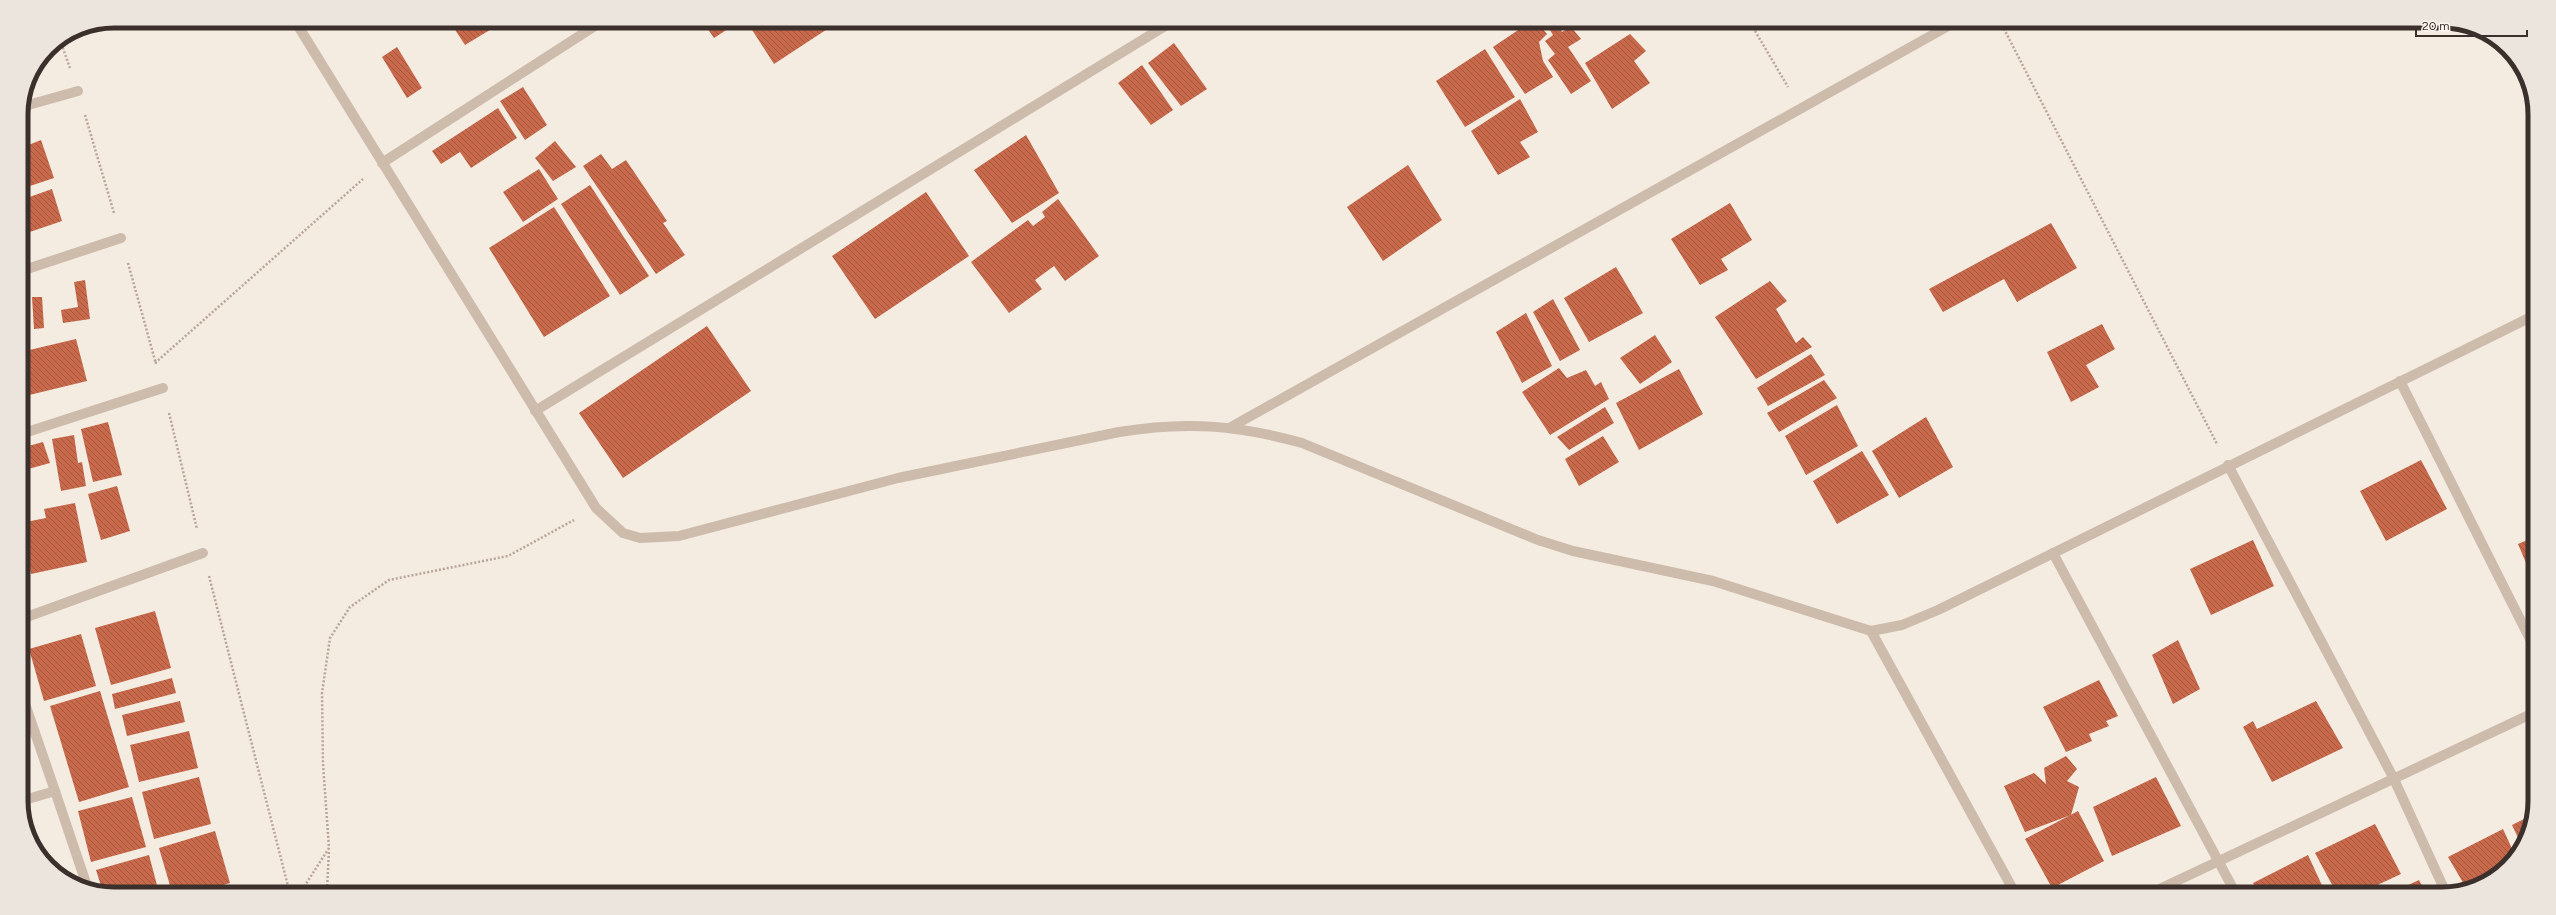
<svg xmlns="http://www.w3.org/2000/svg" width="2556" height="915" font-family="Figtree,sans-serif">
  <style>
    .building { fill: url(#building-back-hatch) }
    .lines { fill: none; stroke-linecap: round; stroke-linejoin: round }
    .path { stroke: #b9a596; stroke-width: 2.5; stroke-dasharray: 2 2; stroke-linecap: butt }
    .street { stroke: #cdbbac; stroke-width: 10 }
    .rim { fill: none; stroke: #3b302b; stroke-width: 5 }
  </style>
  <defs>
    <pattern id="building-back-hatch" width="6" height="6" patternUnits="userSpaceOnUse"><rect width="6" height="6" fill="#c8694b"/><path d="M-1 5l2 2M0 0l6 6M5-1l2 2" fill="none" stroke="#a4573f"/></pattern>
  </defs>
  <rect width="100%" height="100%" fill="#f4ebe1"/>
  <g class="building">
    <polygon points="450,22 503,22 465,45"/>
    <polygon points="703,22 736,22 737,23 714,38"/>
    <polygon points="747,22 838,22 774,64"/>
    <polygon points="1527,24 1544,24 1541,27 1547,34 1539,42 1543,61 1553,77 1525,94 1493,47"/>
    <polygon points="1557,24 1562,32 1571,27 1581,39 1568,47 1591,81 1571,94 1548,60 1555,54 1545,41 1553,35 1547,25"/>
    <polygon points="1630,34 1646,51 1634,61 1650,83 1612,109 1585,63"/>
    <polygon points="1174,43 1207,89 1181,106 1148,63"/>
    <polygon points="397,47 422,88 407,98 382,57"/>
    <polygon points="1485,49 1515,97 1465,127 1436,81"/>
    <polygon points="1142,65 1173,110 1151,125 1118,83"/>
    <polygon points="523,87 547,125 525,140 500,101"/>
    <polygon points="1520,99 1538,132 1520,142 1530,157 1498,175 1471,131"/>
    <polygon points="498,108 517,138 471,168 460,152 441,164 432,151"/>
    <polygon points="21,133 26,146 41,140 54,178 21,189"/>
    <polygon points="1026,135 1059,193 1012,223 974,170"/>
    <polygon points="555,141 576,167 553,181 535,158"/>
    <polygon points="601,154 612,169 626,160 667,221 663,223 685,255 656,274 583,166"/>
    <polygon points="1408,165 1442,220 1383,261 1347,207"/>
    <polygon points="539,169 558,199 523,222 503,192"/>
    <polygon points="590,185 649,276 620,295 561,204"/>
    <polygon points="52,189 62,221 21,235 21,200"/>
    <polygon points="926,192 969,256 875,319 832,256"/>
    <polygon points="1058,199 1099,256 1065,281 1054,266 1035,280 1042,289 1009,313 971,262 1028,220 1033,226 1045,217 1042,212"/>
    <polygon points="1730,203 1752,240 1721,259 1728,270 1700,285 1671,239"/>
    <polygon points="554,207 610,296 544,337 489,248"/>
    <polygon points="2051,223 2077,268 2017,302 2004,279 1943,312 1929,289"/>
    <polygon points="1616,267 1643,313 1589,342 1564,298"/>
    <polygon points="85,280 90,319 63,323 61,310 78,307 74,282"/>
    <polygon points="1770,281 1787,301 1776,309 1796,343 1803,337 1812,347 1756,379 1715,317"/>
    <polygon points="32,297 42,297 44,328 34,329"/>
    <polygon points="1553,299 1580,350 1560,361 1533,312"/>
    <polygon points="1526,313 1552,366 1522,383 1496,332"/>
    <polygon points="2102,324 2115,349 2086,365 2099,387 2071,402 2047,352"/>
    <polygon points="707,326 751,391 623,478 579,413"/>
    <polygon points="1655,335 1672,362 1640,384 1620,358"/>
    <polygon points="76,339 87,381 21,397 21,352"/>
    <polygon points="1811,354 1825,375 1768,406 1757,388"/>
    <polygon points="1559,368 1567,378 1586,370 1595,386 1601,382 1609,399 1550,435 1522,392"/>
    <polygon points="1679,369 1703,414 1639,450 1616,403"/>
    <polygon points="1824,380 1837,398 1779,432 1767,413"/>
    <polygon points="1837,405 1858,446 1806,475 1785,436"/>
    <polygon points="1605,407 1614,423 1569,450 1557,437"/>
    <polygon points="1926,417 1953,467 1899,498 1872,451"/>
    <polygon points="108,422 122,475 93,482 81,429"/>
    <polygon points="74,435 78,463 82,462 86,486 61,491 52,439"/>
    <polygon points="1603,436 1619,462 1579,486 1565,459"/>
    <polygon points="43,442 50,463 21,471 21,448"/>
    <polygon points="1862,451 1889,495 1837,524 1813,481"/>
    <polygon points="2421,460 2447,509 2386,541 2360,491"/>
    <polygon points="117,486 130,531 101,540 88,494"/>
    <polygon points="75,503 87,562 31,574 21,523 46,518 44,509"/>
    <polygon points="2532,538 2532,577 2518,544"/>
    <polygon points="2253,540 2274,586 2211,615 2190,569"/>
    <polygon points="155,611 171,668 111,685 95,628"/>
    <polygon points="81,634 96,686 44,701 29,649"/>
    <polygon points="2178,640 2200,689 2173,704 2152,655"/>
    <polygon points="172,678 176,693 115,709 112,694"/>
    <polygon points="2099,680 2118,716 2106,721 2109,726 2089,734 2092,741 2066,752 2043,707"/>
    <polygon points="100,691 129,787 79,802 50,706"/>
    <polygon points="180,701 185,722 127,736 122,715"/>
    <polygon points="2316,701 2343,748 2272,782 2243,727 2253,721 2257,729"/>
    <polygon points="189,731 198,768 139,782 130,745"/>
    <polygon points="2066,756 2077,769 2067,781 2079,787 2071,815 2025,832 2004,786 2034,773 2046,784 2044,768"/>
    <polygon points="199,777 211,824 154,839 142,792"/>
    <polygon points="2156,777 2181,826 2112,856 2093,807"/>
    <polygon points="132,797 146,847 91,862 78,811"/>
    <polygon points="2078,811 2104,861 2052,888 2025,839"/>
    <polygon points="2530,816 2530,831 2521,844 2512,825"/>
    <polygon points="2375,824 2401,874 2358,894 2337,894 2315,853"/>
    <polygon points="2503,829 2514,853 2498,875 2465,886 2448,857"/>
    <polygon points="215,831 230,883 209,889 171,889 159,848"/>
    <polygon points="149,855 158,889 102,889 96,870"/>
    <polygon points="2308,855 2326,894 2259,894 2253,883"/>
    <polygon points="2419,880 2426,894 2389,894"/>
  </g>
  <g class="lines">
    <g class="path">
      <polyline points="1751,24 1788,87"/>
      <polyline points="2002,25 2217,444"/>
      <polyline points="60,40 70,68"/>
      <polyline points="85,115 114,213"/>
      <polyline points="128,263 156,364"/>
      <polyline points="155,363 363,179"/>
      <polyline points="169,413 197,529"/>
      <polyline points="209,576 289,890"/>
      <polyline points="302,890 329,848 323,764 322,693 330,638 350,607 389,580 508,556 574,520"/>
      <polyline points="327,890 329,850"/>
    </g>
    <g class="street">
      <path d="M 295,21 L 596,508 L 623,533 L 640,538 L 679,536 L 898,478 L 1119,432 C 1185,421 1238,425 1302,443 L 1538,540 L 1573,551 L 1713,581 L 1871,631 L 1902,625 L 1938,610 L 2533,316"/>
      <polyline points="21,107 78,91"/>
      <polyline points="382,163 601,22"/>
      <polyline points="21,271 121,238"/>
      <polyline points="2400,381 2531,641"/>
      <polyline points="535,411 1170,23"/>
      <polyline points="1231,427 1950,25"/>
      <polyline points="21,434 163,388"/>
      <polyline points="2228,465 2393,777 2446,893"/>
      <polyline points="2053,553 2236,894"/>
      <polyline points="21,619 203,553"/>
      <polyline points="1871,631 2015,893"/>
      <polyline points="21,692 55,791 21,801"/>
      <polyline points="55,791 88,889"/>
      <polyline points="2151,893 2531,714"/>
    </g>
  </g>
  <path d="M0 0H2556V915H0ZM114 28H2442A86 86 0 0 1 2528 114V801A86 86 0 0 1 2442 887H114A86 86 0 0 1 28 801V114A86 86 0 0 1 114 28Z" fill="#ece5de" fill-rule="evenodd"/>
  <path class="rim" d="M114 28H2442A86 86 0 0 1 2528 114V801A86 86 0 0 1 2442 887H114A86 86 0 0 1 28 801V114A86 86 0 0 1 114 28Z"/>
  <path d="M2416 30v6h111v-6" fill="none" stroke="#3b302b" stroke-width="2"/>
  <text x="2422" y="30" font-size="12" fill="#3b302b" stroke="#fbf5ee" stroke-width="3" paint-order="stroke">20 m</text>
</svg>
